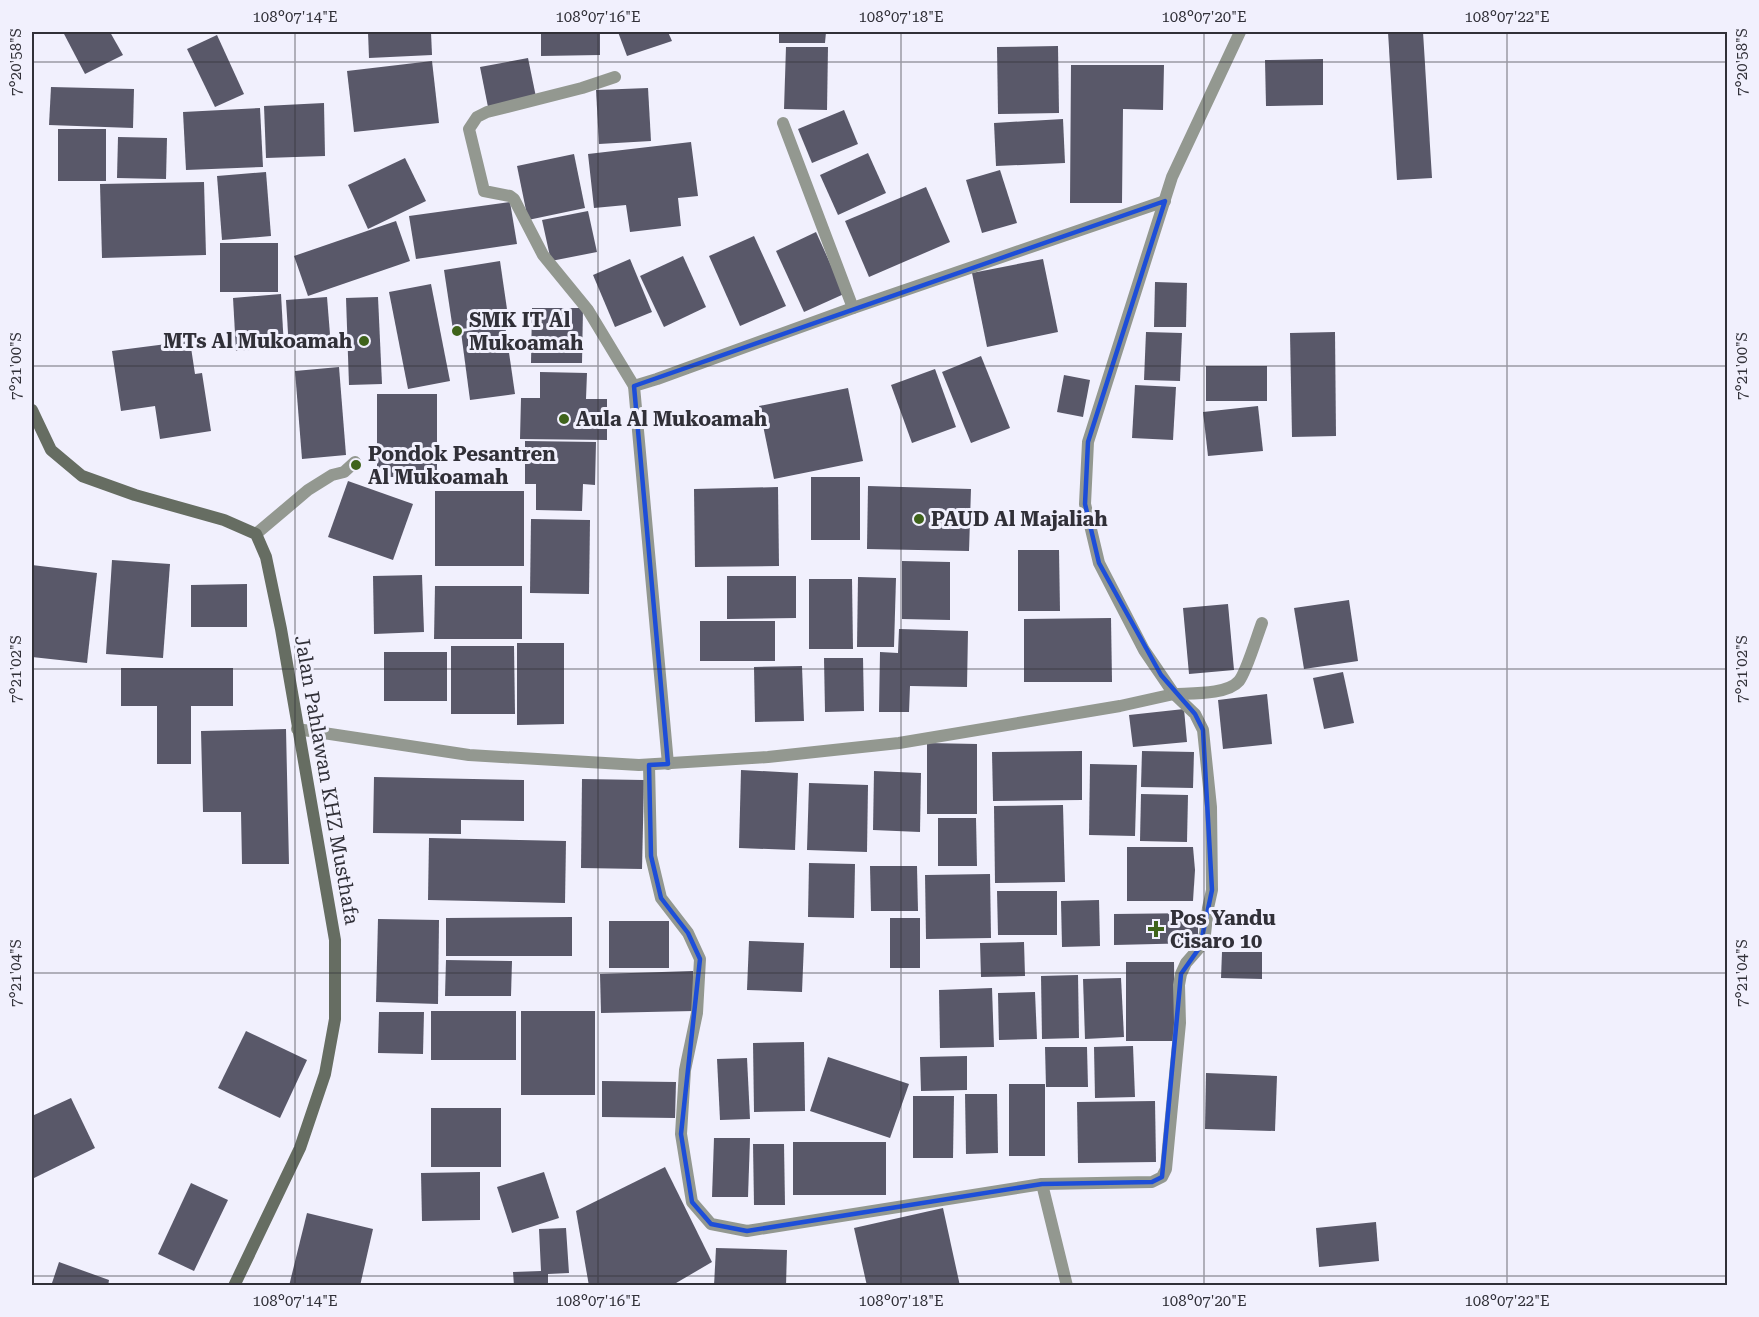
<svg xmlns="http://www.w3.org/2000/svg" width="1759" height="1317" font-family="'Roboto Serif',serif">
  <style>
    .building { fill: #595869 }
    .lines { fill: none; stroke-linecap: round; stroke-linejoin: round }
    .street { stroke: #939890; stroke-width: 12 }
    .secondary { stroke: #666d62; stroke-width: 12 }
    .marked { fill: none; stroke: #1d4ed8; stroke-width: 4.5; stroke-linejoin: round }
    .ticks { fill: none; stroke: #313038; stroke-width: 1.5; stroke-opacity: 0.45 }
    .poi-dot { fill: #3f631b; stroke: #f1f0fd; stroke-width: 2 }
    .labels { text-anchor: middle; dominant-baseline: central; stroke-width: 6; stroke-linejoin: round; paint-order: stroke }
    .poi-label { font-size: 20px; font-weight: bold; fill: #313038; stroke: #f1f0fd; text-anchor: start }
    .street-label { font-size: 20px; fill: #313038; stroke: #f1f0fd }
    .neatline { fill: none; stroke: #313038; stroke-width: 2 }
    .ticks-label { font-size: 15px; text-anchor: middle; fill: #313038 }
  </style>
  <rect width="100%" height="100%" fill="#f1f0fd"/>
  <g class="building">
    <polygon points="63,32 110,32 123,55 85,74"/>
    <polygon points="368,32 431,32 432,55 369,58"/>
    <polygon points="541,32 600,32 600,55 541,56"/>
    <polygon points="618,32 668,32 672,41 627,56"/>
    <polygon points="779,32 826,32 825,43 779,43"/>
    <polygon points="1388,32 1423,32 1432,178 1397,180"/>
    <polygon points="217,35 244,94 215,107 187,49"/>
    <polygon points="1058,46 1059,113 998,114 997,47"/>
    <polygon points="786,47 828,47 827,110 784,109"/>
    <polygon points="528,58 536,97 488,107 480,67"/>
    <polygon points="1323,59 1323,105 1266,106 1265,60"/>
    <polygon points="432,61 439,123 354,132 347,71"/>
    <polygon points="1071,65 1164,65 1163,110 1123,109 1122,203 1070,203"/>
    <polygon points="51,87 134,89 133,128 49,125"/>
    <polygon points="648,88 651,141 599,144 596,90"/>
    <polygon points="324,103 325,156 266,158 264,106"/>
    <polygon points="260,108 263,167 186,170 183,112"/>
    <polygon points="844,110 858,144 812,163 798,129"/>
    <polygon points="1063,119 1065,163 996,166 994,123"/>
    <rect x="58" y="129" width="48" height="52"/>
    <polygon points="118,137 167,138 166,179 117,178"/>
    <polygon points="691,142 698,196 678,198 681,226 630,232 626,205 594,208 588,154"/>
    <polygon points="868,153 886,193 838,215 820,175"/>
    <polygon points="574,154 585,208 528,220 517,166"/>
    <polygon points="405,158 426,201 368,229 348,185"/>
    <polygon points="1000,170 1017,223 982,233 966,180"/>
    <polygon points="266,172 271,236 222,240 217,176"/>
    <polygon points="204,182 206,255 102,258 100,184"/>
    <polygon points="926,187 950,242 869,277 845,221"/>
    <polygon points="510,202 517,244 416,259 409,216"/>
    <polygon points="588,211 597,252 551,261 542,220"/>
    <polygon points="396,221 410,261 308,296 294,256"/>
    <polygon points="816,232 844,294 804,312 776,251"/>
    <polygon points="754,236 786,306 740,326 709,256"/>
    <rect x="220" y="243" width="58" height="49"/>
    <polygon points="683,256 706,307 664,327 640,276"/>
    <polygon points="630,259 652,312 615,327 593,275"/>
    <polygon points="1043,259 1058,332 987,347 972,273"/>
    <polygon points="500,261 509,323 453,330 444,270"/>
    <polygon points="1155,282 1187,283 1186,327 1154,327"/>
    <polygon points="431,284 450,381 408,389 389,292"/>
    <polygon points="281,294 284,348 236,351 233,298"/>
    <polygon points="327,297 331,347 289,349 286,300"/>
    <polygon points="378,297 382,384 349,385 346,298"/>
    <polygon points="532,308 583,308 582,363 531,363"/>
    <polygon points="505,325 515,394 470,400 461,332"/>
    <polygon points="1146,332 1182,333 1180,381 1144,380"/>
    <polygon points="1335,332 1336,436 1292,437 1290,333"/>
    <polygon points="190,341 195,374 202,373 211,431 160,439 155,406 121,411 112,351"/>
    <polygon points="981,356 1010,428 971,443 942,372"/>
    <rect x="1206" y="366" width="61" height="35"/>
    <polygon points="339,367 346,455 302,459 295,371"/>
    <polygon points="935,369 956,427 912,443 891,385"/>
    <polygon points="540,372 587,373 586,399 607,399 607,440 520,439 521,398 540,398"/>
    <polygon points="1064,375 1090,380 1083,417 1057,412"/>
    <polygon points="1135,385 1176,387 1173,440 1132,438"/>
    <polygon points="848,388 863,461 774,479 759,406"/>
    <rect x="377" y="394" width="60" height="83"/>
    <polygon points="1258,406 1263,451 1208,456 1203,412"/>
    <polygon points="525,441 596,442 595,485 583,484 582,511 536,510 536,484 525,484"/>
    <rect x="811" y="477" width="49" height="63"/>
    <polygon points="348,481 413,504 393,560 328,537"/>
    <polygon points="868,486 971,489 969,551 867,549"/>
    <polygon points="778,487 779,566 695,567 694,489"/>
    <rect x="435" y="491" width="89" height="75"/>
    <polygon points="531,519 590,520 589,594 530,593"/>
    <polygon points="1018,550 1059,550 1060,611 1018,611"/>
    <polygon points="112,560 170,564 163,658 106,654"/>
    <polygon points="902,561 950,562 950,620 902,619"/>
    <polygon points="32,565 97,573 87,663 32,657"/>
    <polygon points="422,575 424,632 374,634 373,576"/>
    <polygon points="727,576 796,576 796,618 727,619"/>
    <polygon points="858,577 896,578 894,647 857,647"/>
    <polygon points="809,579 852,579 853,649 809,649"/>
    <polygon points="247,584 247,627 191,627 191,585"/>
    <polygon points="435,586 522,586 522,639 434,639"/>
    <polygon points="1349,600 1358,661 1304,669 1294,608"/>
    <polygon points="1228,604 1234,670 1189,674 1183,608"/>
    <polygon points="1111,618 1112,682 1024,682 1024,619"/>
    <rect x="700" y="621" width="75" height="40"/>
    <polygon points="899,629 968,631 967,687 910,686 909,712 879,712 880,652 898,653"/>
    <polygon points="517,643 564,643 564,724 517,725"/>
    <polygon points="451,646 514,646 515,714 451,714"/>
    <rect x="384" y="652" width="63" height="49"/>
    <polygon points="824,658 863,658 864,711 825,712"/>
    <polygon points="802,666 804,721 755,722 754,667"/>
    <polygon points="121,668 233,668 233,706 191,706 191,764 157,764 157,706 121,706"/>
    <polygon points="1343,672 1354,723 1324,729 1313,678"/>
    <polygon points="1267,694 1272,744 1223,749 1218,700"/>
    <polygon points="1184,709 1187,742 1133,747 1129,715"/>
    <polygon points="286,729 289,864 242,864 241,812 203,812 201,731"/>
    <polygon points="927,743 977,744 977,814 927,814"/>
    <polygon points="1082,751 1082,800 993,801 992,752"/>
    <polygon points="1142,751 1194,752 1193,788 1141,787"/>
    <polygon points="1090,764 1137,765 1135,836 1089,835"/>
    <polygon points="741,770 798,773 795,850 739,848"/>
    <polygon points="874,771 921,773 920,832 873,830"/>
    <polygon points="374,777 524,780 524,821 461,820 461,834 373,833"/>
    <polygon points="582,779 644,780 642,869 581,868"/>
    <polygon points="809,783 868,785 867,852 807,850"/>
    <polygon points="1141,794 1188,795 1187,842 1140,841"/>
    <polygon points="1063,805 1065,882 995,883 994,806"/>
    <polygon points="938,818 976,818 977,866 938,866"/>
    <polygon points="429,838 566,841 565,903 428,900"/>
    <polygon points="1127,847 1193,847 1195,870 1193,901 1127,901"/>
    <polygon points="809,863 855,864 854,918 808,917"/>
    <polygon points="870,866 917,866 918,911 871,911"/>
    <polygon points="990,874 991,938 926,939 925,875"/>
    <polygon points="997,891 1057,891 1057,935 998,935"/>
    <polygon points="1099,900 1100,946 1062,947 1061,901"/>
    <polygon points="1198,913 1198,943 1114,945 1114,914"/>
    <polygon points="572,917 572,956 446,956 446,918"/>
    <rect x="890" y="918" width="30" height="50"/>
    <polygon points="378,919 439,920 438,1004 376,1002"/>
    <rect x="609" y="921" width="60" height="47"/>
    <polygon points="749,941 804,943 802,992 747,990"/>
    <polygon points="1024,942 1025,976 981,977 980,943"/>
    <polygon points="1222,952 1262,952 1262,979 1221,978"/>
    <polygon points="446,960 512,961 511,996 445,996"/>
    <polygon points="1126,962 1174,962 1175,1041 1126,1041"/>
    <polygon points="693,971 694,1011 601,1013 600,974"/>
    <polygon points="1078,975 1079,1038 1042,1039 1041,976"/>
    <polygon points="1121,978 1124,1037 1085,1039 1083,979"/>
    <polygon points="992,988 994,1047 940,1048 939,990"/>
    <polygon points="1035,992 1037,1039 999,1040 998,993"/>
    <rect x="431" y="1011" width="85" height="49"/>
    <rect x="521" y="1011" width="74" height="84"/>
    <polygon points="379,1012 424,1012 423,1054 378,1053"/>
    <polygon points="246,1031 307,1060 280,1118 218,1088"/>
    <polygon points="804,1042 805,1111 754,1112 753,1043"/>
    <polygon points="1133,1046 1135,1097 1095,1098 1094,1047"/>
    <polygon points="1045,1047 1087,1047 1088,1087 1046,1087"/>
    <polygon points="967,1056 967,1090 921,1091 920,1057"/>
    <polygon points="828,1057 909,1084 890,1138 810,1111"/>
    <polygon points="747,1058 750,1119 720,1120 717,1059"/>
    <polygon points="1206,1073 1277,1076 1275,1131 1205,1129"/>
    <polygon points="602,1081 676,1082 675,1118 602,1117"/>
    <rect x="1009" y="1084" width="36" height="72"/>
    <polygon points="965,1094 997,1094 998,1153 966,1154"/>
    <polygon points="913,1096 954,1096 953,1158 913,1158"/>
    <polygon points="71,1098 95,1148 32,1179 32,1116"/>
    <polygon points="1155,1101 1156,1162 1078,1163 1077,1102"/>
    <rect x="431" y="1108" width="70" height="59"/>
    <polygon points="714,1138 750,1138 748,1197 712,1197"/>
    <rect x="793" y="1142" width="93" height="53"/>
    <polygon points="753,1144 784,1144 785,1205 754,1205"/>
    <polygon points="665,1167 712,1262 671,1286 589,1286 576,1211"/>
    <polygon points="480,1172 480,1220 422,1221 421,1173"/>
    <polygon points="544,1172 559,1218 512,1233 497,1187"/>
    <polygon points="191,1183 228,1200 194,1271 158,1254"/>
    <polygon points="943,1208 960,1286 867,1286 854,1228"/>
    <polygon points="307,1213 373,1229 360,1286 289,1286"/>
    <polygon points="1376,1222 1379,1261 1319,1267 1316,1228"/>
    <polygon points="566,1228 569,1273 548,1274 548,1286 514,1286 513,1272 541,1271 539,1229"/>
    <polygon points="716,1248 787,1250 786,1286 714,1286"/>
    <polygon points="59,1262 109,1280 108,1286 51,1286"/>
  </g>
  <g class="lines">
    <g class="street">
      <polyline points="615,77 582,88 487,112 477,117 469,129 484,191 510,196 514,199 543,255 588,310 634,386"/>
      <polyline points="783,123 853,308"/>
      <polyline points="256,534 308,490 332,475 344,472 355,462"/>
      <path d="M 1174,694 C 1191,693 1227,695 1239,681 C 1246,673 1257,636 1262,623"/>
      <polyline points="297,729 469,755 639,765 768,757 899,743 1120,706 1174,694 1144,650 1099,563 1085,504 1088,442 1172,177 1240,32"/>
      <polyline points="668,764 634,386 657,379 853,308 1165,201"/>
      <polyline points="649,765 651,856 661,898 688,933 700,959 697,1013 685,1070 681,1134 692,1202 711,1224 747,1231 1042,1184 1152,1182 1162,1177 1166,1169 1180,1023 1179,985 1181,974 1186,963 1200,947 1205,934 1208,908 1212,890 1211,807 1203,730 1195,714 1174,694"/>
      <polyline points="1042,1184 1067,1286"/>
    </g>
    <polyline class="secondary" points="32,410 51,450 82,476 135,495 224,520 256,534 266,557 281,629 335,940 335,1019 325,1074 300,1148 234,1286"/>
  </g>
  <path class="marked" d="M 1165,201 L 1088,442 L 1085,504 L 1099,563 L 1161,675 L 1195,714 L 1203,730 L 1212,890 L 1200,947 L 1181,974 L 1162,1177 L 1152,1182 L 1042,1184 L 747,1231 L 711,1224 L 692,1202 L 681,1134 L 700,959 L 688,933 L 661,898 L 651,856 L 649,765 L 668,764 L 634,386 Z"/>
  <path class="ticks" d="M 295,32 L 295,1286M 598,32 L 598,1286M 901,32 L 901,1286M 1204,32 L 1204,1286M 1507,32 L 1507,1286M 32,62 L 1728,62M 32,366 L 1728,366M 32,669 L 1728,669M 32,973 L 1728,973M 32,1276 L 1728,1276"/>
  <g class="poi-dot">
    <circle cx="457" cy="331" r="6"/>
    <circle cx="364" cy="341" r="6"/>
    <circle cx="564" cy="419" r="6"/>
    <circle cx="356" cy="465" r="6"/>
    <circle cx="919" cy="519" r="6"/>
    <path d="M1153 920h6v6h6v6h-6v6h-6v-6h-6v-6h6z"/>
  </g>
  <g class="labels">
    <g class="poi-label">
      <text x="469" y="320">SMK IT Al<tspan x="469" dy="23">Mukoamah</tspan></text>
      <text x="352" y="341" text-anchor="end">MTs Al Mukoamah</text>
      <text x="576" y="419">Aula Al Mukoamah</text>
      <text x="368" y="454">Pondok Pesantren<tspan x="368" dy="23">Al Mukoamah</tspan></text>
      <text x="931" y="519">PAUD Al Majaliah</text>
      <text x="1170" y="918">Pos Yandu<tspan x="1170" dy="23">Cisaro 10</tspan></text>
    </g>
    <g class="street-label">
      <text transform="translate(327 780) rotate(80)">Jalan Pahlawan KHZ Musthafa</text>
    </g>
  </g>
  <rect width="1759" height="1317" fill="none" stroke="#f1f0fd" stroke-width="66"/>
  <rect x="33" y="33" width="1693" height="1251" class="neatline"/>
  <g class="ticks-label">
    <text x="295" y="22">108°07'14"E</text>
    <text x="598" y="22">108°07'16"E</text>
    <text x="901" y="22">108°07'18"E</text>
    <text x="1204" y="22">108°07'20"E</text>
    <text x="1507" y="22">108°07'22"E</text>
    <text transform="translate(16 62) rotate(-90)" y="5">7°20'58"S</text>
    <text transform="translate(1742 62) rotate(-90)" y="5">7°20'58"S</text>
    <text transform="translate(16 366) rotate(-90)" y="5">7°21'00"S</text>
    <text transform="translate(1742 366) rotate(-90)" y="5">7°21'00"S</text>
    <text transform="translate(16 669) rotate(-90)" y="5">7°21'02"S</text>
    <text transform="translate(1742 669) rotate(-90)" y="5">7°21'02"S</text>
    <text transform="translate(16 973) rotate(-90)" y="5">7°21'04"S</text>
    <text transform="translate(1742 973) rotate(-90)" y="5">7°21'04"S</text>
    <text x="295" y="1306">108°07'14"E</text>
    <text x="598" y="1306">108°07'16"E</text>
    <text x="901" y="1306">108°07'18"E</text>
    <text x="1204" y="1306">108°07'20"E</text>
    <text x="1507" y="1306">108°07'22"E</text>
  </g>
</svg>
